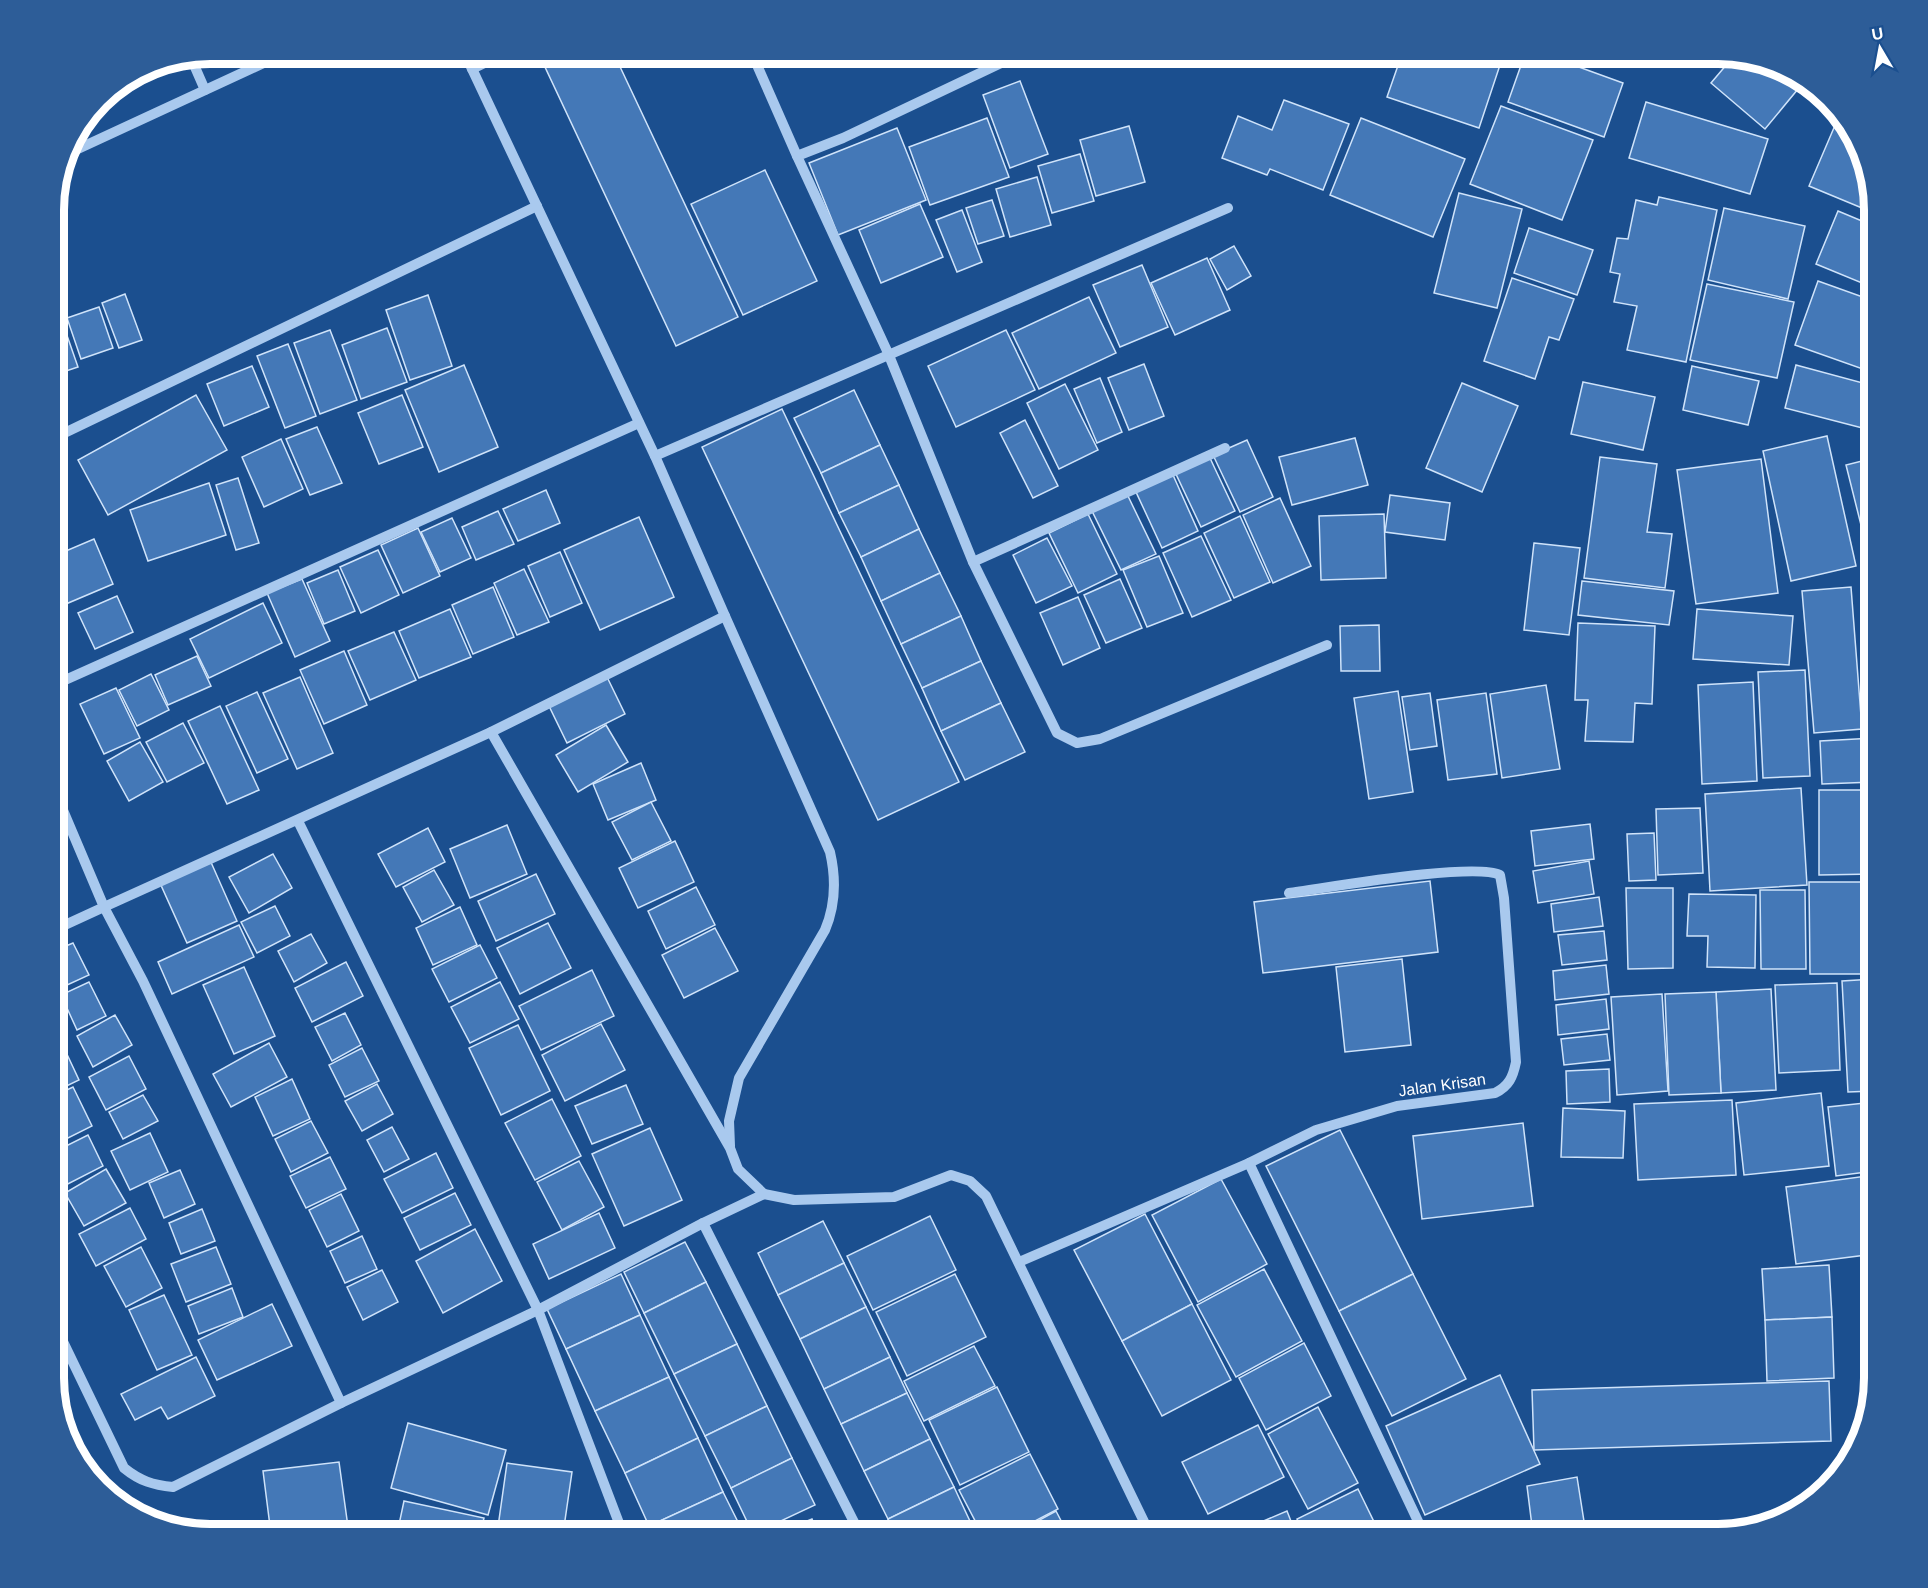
<svg xmlns="http://www.w3.org/2000/svg" width="1928" height="1588" font-family="Helvetica,sans-serif">
  <style>
    .building { fill: #4478b7; stroke: #cfe3fa; stroke-width: 1.5 }
    .lines { fill: none; stroke-linecap: round; stroke-linejoin: round }
    .minor { stroke: #a9c9ee; stroke-width: 10 }
    .labels { text-anchor: middle; dominant-baseline: central; stroke-width: 4.5; stroke-linejoin: round; paint-order: stroke }
    .street-label { font-size: 16px; fill: #fff; stroke: #1b4f8f }
    .rim { fill: none; stroke: #fff; stroke-width: 8 }
  </style>
  <rect width="100%" height="100%" fill="#1b4f8f"/>
  <g class="building">
    <polygon points="574,54 614,54 738,317 676,346 545,67"/>
    <polygon points="1402,54 1468,54 1500,65 1479,128 1387,97"/>
    <polygon points="1525,54 1543,54 1623,83 1604,137 1508,102"/>
    <polygon points="1733,57 1768,64 1798,89 1765,129 1711,83"/>
    <polygon points="1020,81 1048,154 1010,168 983,95"/>
    <polygon points="1284,100 1349,124 1323,190 1270,169 1267,175 1222,158 1238,116 1272,130"/>
    <polygon points="1646,102 1768,139 1750,194 1629,158"/>
    <polygon points="1501,106 1593,140 1562,220 1470,184"/>
    <polygon points="987,118 1009,177 930,205 909,147"/>
    <polygon points="1361,118 1465,159 1433,237 1330,195"/>
    <polygon points="1836,123 1846,128 1862,150 1874,213 1809,186"/>
    <polygon points="1129,126 1145,182 1096,196 1080,140"/>
    <polygon points="897,128 926,200 838,235 809,163"/>
    <polygon points="1080,154 1094,201 1052,213 1038,166"/>
    <polygon points="765,170 817,281 743,315 691,204"/>
    <polygon points="1037,177 1051,225 1010,237 996,189"/>
    <polygon points="1459,193 1522,209 1497,308 1434,293"/>
    <polygon points="1659,197 1717,210 1686,362 1627,350 1637,306 1614,302 1620,274 1610,272 1617,238 1628,239 1636,200 1657,205"/>
    <polygon points="992,200 1004,236 978,244 966,208"/>
    <polygon points="920,204 943,257 881,283 859,230"/>
    <polygon points="1724,208 1805,226 1788,299 1708,280"/>
    <polygon points="962,210 982,262 957,272 936,220"/>
    <polygon points="1838,211 1874,226 1874,288 1816,264"/>
    <polygon points="1529,228 1593,250 1577,295 1514,273"/>
    <polygon points="1234,246 1251,276 1227,290 1210,259"/>
    <polygon points="1207,258 1230,310 1175,335 1151,283"/>
    <polygon points="1142,265 1168,327 1120,347 1093,285"/>
    <polygon points="1512,278 1574,299 1559,340 1549,337 1535,379 1484,361"/>
    <polygon points="1818,281 1874,301 1874,373 1795,345"/>
    <polygon points="1707,284 1794,302 1777,378 1690,360"/>
    <polygon points="125,294 142,340 119,348 102,303"/>
    <polygon points="428,295 452,366 410,380 386,310"/>
    <polygon points="1089,297 1116,353 1039,389 1012,333"/>
    <polygon points="99,307 113,348 81,359 67,318"/>
    <polygon points="63,324 78,367 54,375 54,327"/>
    <polygon points="387,328 407,382 361,399 342,345"/>
    <polygon points="330,330 357,400 320,414 294,343"/>
    <polygon points="1006,330 1035,390 956,427 928,366"/>
    <polygon points="288,344 316,416 285,428 257,356"/>
    <polygon points="1144,364 1164,416 1129,430 1108,378"/>
    <polygon points="464,365 498,447 439,472 405,390"/>
    <polygon points="1796,365 1874,386 1874,431 1785,408"/>
    <polygon points="252,366 269,407 224,426 207,384"/>
    <polygon points="1692,366 1759,381 1748,425 1683,410"/>
    <polygon points="1100,378 1122,432 1097,443 1074,389"/>
    <polygon points="1583,382 1655,397 1643,450 1571,434"/>
    <polygon points="1462,383 1518,406 1482,492 1426,468"/>
    <polygon points="1065,384 1098,450 1059,469 1027,403"/>
    <polygon points="854,390 880,445 821,473 794,418"/>
    <polygon points="196,395 227,450 108,515 78,460"/>
    <polygon points="402,395 423,447 379,464 358,413"/>
    <polygon points="782,409 959,782 878,820 702,447"/>
    <polygon points="1025,420 1058,486 1033,498 1000,433"/>
    <polygon points="317,427 342,483 310,495 286,439"/>
    <polygon points="1827,436 1856,566 1791,581 1763,451"/>
    <polygon points="1355,438 1368,485 1292,505 1279,457"/>
    <polygon points="281,439 303,489 264,507 242,457"/>
    <polygon points="1247,440 1273,497 1240,512 1213,455"/>
    <polygon points="880,445 899,485 839,513 821,473"/>
    <polygon points="1209,456 1235,511 1201,527 1175,472"/>
    <polygon points="1600,457 1657,464 1647,532 1672,534 1665,588 1584,578"/>
    <polygon points="1874,458 1874,556 1869,557 1846,465"/>
    <polygon points="1761,459 1778,593 1696,604 1677,470"/>
    <polygon points="1173,475 1198,531 1162,548 1136,492"/>
    <polygon points="238,478 259,543 236,550 216,485"/>
    <polygon points="209,483 226,535 148,561 130,510"/>
    <polygon points="899,485 919,529 861,557 839,513"/>
    <polygon points="546,490 560,523 518,541 503,509"/>
    <polygon points="1127,494 1156,554 1121,570 1092,511"/>
    <polygon points="1390,495 1450,503 1445,540 1385,532"/>
    <polygon points="1280,498 1311,566 1273,583 1243,515"/>
    <polygon points="498,511 514,544 476,560 462,527"/>
    <polygon points="1088,514 1117,574 1078,593 1049,533"/>
    <polygon points="1384,514 1386,578 1321,580 1319,516"/>
    <polygon points="1240,516 1270,582 1234,598 1204,533"/>
    <polygon points="639,517 674,597 600,630 564,550"/>
    <polygon points="452,518 471,558 440,572 421,532"/>
    <polygon points="418,528 440,576 403,593 381,545"/>
    <polygon points="919,529 940,573 881,601 861,557"/>
    <polygon points="1201,536 1231,600 1192,617 1163,553"/>
    <polygon points="1047,538 1072,586 1036,603 1013,555"/>
    <polygon points="94,539 113,584 54,609 54,556"/>
    <polygon points="1534,543 1580,548 1569,635 1524,630"/>
    <polygon points="378,550 399,595 361,613 340,567"/>
    <polygon points="560,552 582,603 550,617 528,566"/>
    <polygon points="1159,556 1183,613 1147,627 1123,570"/>
    <polygon points="524,569 549,622 517,635 494,583"/>
    <polygon points="338,570 355,611 324,624 307,583"/>
    <polygon points="940,573 961,616 901,644 881,601"/>
    <polygon points="302,579 330,641 295,657 267,593"/>
    <polygon points="1120,579 1142,628 1106,643 1084,595"/>
    <polygon points="1582,581 1674,591 1669,625 1578,615"/>
    <polygon points="493,587 514,637 473,654 452,605"/>
    <polygon points="1851,587 1862,729 1814,733 1802,591"/>
    <polygon points="117,596 133,632 95,649 78,613"/>
    <polygon points="1078,597 1100,648 1063,665 1040,613"/>
    <polygon points="263,603 282,643 209,678 190,639"/>
    <polygon points="450,609 471,657 419,678 399,631"/>
    <polygon points="1697,609 1793,616 1789,665 1693,659"/>
    <polygon points="961,616 981,661 922,688 901,644"/>
    <polygon points="1578,623 1655,626 1652,704 1635,703 1633,742 1585,741 1588,700 1575,700"/>
    <polygon points="1379,625 1380,671 1341,671 1340,626"/>
    <polygon points="394,632 416,680 370,700 348,651"/>
    <polygon points="344,651 367,705 324,724 300,670"/>
    <polygon points="1871,654 1874,654 1874,731 1865,730"/>
    <polygon points="197,656 211,686 168,705 155,675"/>
    <polygon points="981,661 1001,703 941,731 922,688"/>
    <polygon points="1805,670 1810,776 1763,778 1758,672"/>
    <polygon points="151,674 169,710 137,726 119,690"/>
    <polygon points="300,677 333,753 297,769 263,693"/>
    <polygon points="607,677 625,714 567,743 549,706"/>
    <polygon points="1753,682 1757,781 1702,784 1698,685"/>
    <polygon points="1546,685 1560,769 1502,778 1490,694"/>
    <polygon points="116,688 140,738 104,754 80,704"/>
    <polygon points="1398,691 1413,792 1369,799 1354,698"/>
    <polygon points="257,692 288,759 257,773 226,706"/>
    <polygon points="1430,693 1437,746 1410,750 1402,697"/>
    <polygon points="1486,693 1497,774 1448,780 1437,700"/>
    <polygon points="1001,703 1025,752 965,780 941,731"/>
    <polygon points="220,706 259,790 227,804 188,721"/>
    <polygon points="183,723 204,763 167,782 146,742"/>
    <polygon points="606,725 628,762 578,792 556,755"/>
    <polygon points="1874,738 1874,782 1822,784 1820,741"/>
    <polygon points="140,742 163,782 129,801 107,761"/>
    <polygon points="641,763 656,800 608,820 593,784"/>
    <polygon points="1801,788 1807,885 1710,891 1705,794"/>
    <polygon points="1819,790 1874,790 1874,874 1819,875"/>
    <polygon points="651,802 671,841 632,860 612,822"/>
    <polygon points="1700,808 1703,873 1658,875 1656,809"/>
    <polygon points="1590,824 1594,859 1535,866 1531,831"/>
    <polygon points="507,825 527,874 470,898 450,849"/>
    <polygon points="428,828 445,862 396,887 378,854"/>
    <polygon points="1654,833 1656,880 1629,881 1627,834"/>
    <polygon points="675,841 694,882 638,908 619,868"/>
    <polygon points="273,854 292,888 249,913 229,877"/>
    <polygon points="210,860 237,921 187,943 160,883"/>
    <polygon points="1589,861 1594,894 1538,903 1533,871"/>
    <polygon points="434,870 454,905 422,922 403,887"/>
    <polygon points="536,874 555,914 496,941 478,901"/>
    <polygon points="1430,881 1438,952 1263,973 1254,902"/>
    <polygon points="1809,882 1863,882 1864,974 1810,974"/>
    <polygon points="696,887 715,925 666,949 648,911"/>
    <polygon points="1626,888 1673,888 1673,968 1628,969"/>
    <polygon points="1760,890 1805,890 1806,969 1761,969"/>
    <polygon points="1689,894 1756,895 1755,968 1707,967 1708,936 1687,936"/>
    <polygon points="1599,897 1603,926 1554,932 1551,904"/>
    <polygon points="275,906 290,936 257,953 241,922"/>
    <polygon points="460,907 477,945 433,965 416,928"/>
    <polygon points="548,923 571,968 520,994 497,948"/>
    <polygon points="239,925 254,957 172,994 158,962"/>
    <polygon points="715,928 738,971 684,998 662,955"/>
    <polygon points="1604,931 1607,960 1562,965 1558,935"/>
    <polygon points="311,934 327,963 294,982 278,951"/>
    <polygon points="73,943 89,975 54,991 54,951"/>
    <polygon points="480,945 497,978 449,1002 432,969"/>
    <polygon points="1402,959 1411,1045 1345,1052 1336,967"/>
    <polygon points="346,962 363,996 312,1022 295,988"/>
    <polygon points="1606,965 1609,994 1555,1000 1553,971"/>
    <polygon points="244,967 275,1036 234,1054 203,985"/>
    <polygon points="592,970 614,1016 541,1050 519,1006"/>
    <polygon points="1874,979 1874,1091 1848,1092 1842,981"/>
    <polygon points="89,982 106,1016 77,1030 61,995"/>
    <polygon points="500,982 519,1019 470,1043 451,1007"/>
    <polygon points="1837,983 1840,1070 1779,1073 1775,985"/>
    <polygon points="1771,989 1776,1090 1721,1093 1716,992"/>
    <polygon points="1716,992 1721,1093 1669,1095 1665,994"/>
    <polygon points="1662,994 1668,1091 1617,1095 1611,997"/>
    <polygon points="1606,999 1609,1029 1558,1035 1556,1005"/>
    <polygon points="345,1013 361,1045 332,1061 315,1027"/>
    <polygon points="115,1015 132,1045 93,1067 77,1036"/>
    <polygon points="601,1024 625,1070 565,1101 542,1055"/>
    <polygon points="518,1025 550,1091 501,1115 469,1048"/>
    <polygon points="1607,1034 1610,1060 1564,1065 1561,1039"/>
    <polygon points="269,1043 287,1077 231,1107 213,1074"/>
    <polygon points="362,1048 379,1081 345,1097 329,1065"/>
    <polygon points="65,1050 79,1080 54,1092 54,1055"/>
    <polygon points="129,1056 146,1089 106,1110 89,1077"/>
    <polygon points="1609,1069 1610,1102 1567,1104 1566,1071"/>
    <polygon points="292,1079 310,1119 273,1136 255,1097"/>
    <polygon points="377,1084 393,1114 362,1131 345,1101"/>
    <polygon points="626,1085 643,1124 592,1144 575,1106"/>
    <polygon points="73,1087 92,1126 54,1145 54,1096"/>
    <polygon points="1821,1093 1829,1166 1744,1175 1736,1103"/>
    <polygon points="143,1095 158,1121 123,1139 109,1112"/>
    <polygon points="552,1099 581,1156 535,1180 505,1123"/>
    <polygon points="1732,1100 1736,1175 1638,1180 1634,1104"/>
    <polygon points="1874,1102 1874,1171 1836,1176 1828,1107"/>
    <polygon points="1563,1108 1625,1111 1623,1158 1561,1157"/>
    <polygon points="311,1121 328,1153 291,1172 275,1139"/>
    <polygon points="1523,1123 1533,1206 1422,1219 1413,1136"/>
    <polygon points="392,1127 409,1159 384,1172 367,1140"/>
    <polygon points="650,1128 682,1200 624,1226 592,1154"/>
    <polygon points="1340,1130 1413,1274 1339,1311 1266,1166"/>
    <polygon points="150,1133 168,1172 130,1190 111,1151"/>
    <polygon points="88,1135 103,1166 58,1189 54,1182 54,1152"/>
    <polygon points="436,1153 453,1188 402,1213 384,1179"/>
    <polygon points="330,1157 346,1189 306,1208 290,1176"/>
    <polygon points="579,1161 604,1207 562,1230 537,1182"/>
    <polygon points="106,1169 126,1203 84,1226 65,1193"/>
    <polygon points="180,1170 195,1204 164,1218 149,1183"/>
    <polygon points="1874,1175 1874,1254 1796,1264 1786,1187"/>
    <polygon points="1221,1179 1267,1264 1198,1302 1152,1215"/>
    <polygon points="455,1193 471,1225 420,1250 404,1218"/>
    <polygon points="341,1194 359,1231 327,1247 309,1210"/>
    <polygon points="130,1208 146,1239 96,1266 79,1234"/>
    <polygon points="202,1209 215,1241 181,1254 169,1223"/>
    <polygon points="599,1213 615,1248 549,1279 533,1244"/>
    <polygon points="1145,1214 1192,1304 1122,1341 1074,1250"/>
    <polygon points="930,1216 956,1270 873,1310 847,1256"/>
    <polygon points="823,1221 844,1263 778,1295 758,1253"/>
    <polygon points="475,1229 502,1281 443,1313 416,1261"/>
    <polygon points="362,1236 377,1269 345,1283 330,1251"/>
    <polygon points="685,1242 706,1282 644,1313 624,1272"/>
    <polygon points="141,1247 162,1288 126,1307 104,1266"/>
    <polygon points="216,1247 231,1284 186,1302 171,1264"/>
    <polygon points="844,1263 866,1307 800,1339 778,1295"/>
    <polygon points="1829,1265 1832,1317 1765,1320 1762,1269"/>
    <polygon points="1264,1269 1302,1341 1236,1377 1197,1305"/>
    <polygon points="382,1270 398,1302 363,1320 347,1287"/>
    <polygon points="621,1274 640,1315 566,1349 547,1309"/>
    <polygon points="955,1274 986,1337 907,1376 876,1312"/>
    <polygon points="1413,1274 1466,1379 1392,1416 1339,1311"/>
    <polygon points="706,1282 737,1344 674,1374 644,1313"/>
    <polygon points="232,1288 243,1317 199,1334 188,1306"/>
    <polygon points="164,1295 192,1355 157,1370 129,1310"/>
    <polygon points="272,1304 292,1346 217,1380 198,1340"/>
    <polygon points="1192,1304 1231,1380 1162,1416 1122,1341"/>
    <polygon points="866,1307 890,1357 824,1389 800,1339"/>
    <polygon points="640,1315 669,1377 595,1411 566,1349"/>
    <polygon points="1832,1317 1834,1378 1767,1381 1765,1320"/>
    <polygon points="1304,1343 1331,1396 1266,1430 1239,1378"/>
    <polygon points="737,1344 767,1406 705,1436 674,1374"/>
    <polygon points="974,1346 995,1386 924,1421 904,1381"/>
    <polygon points="196,1357 215,1396 168,1419 161,1407 135,1420 121,1394"/>
    <polygon points="890,1357 907,1393 841,1424 824,1389"/>
    <polygon points="1500,1375 1540,1464 1425,1515 1386,1426"/>
    <polygon points="669,1377 698,1438 625,1473 595,1411"/>
    <polygon points="1829,1381 1831,1441 1534,1450 1532,1390"/>
    <polygon points="997,1387 1029,1452 960,1485 929,1420"/>
    <polygon points="907,1393 930,1439 864,1471 841,1424"/>
    <polygon points="767,1406 792,1458 731,1488 705,1436"/>
    <polygon points="1318,1407 1358,1483 1308,1509 1268,1434"/>
    <polygon points="65,1413 78,1440 69,1444 62,1415"/>
    <polygon points="408,1423 506,1450 488,1515 391,1488"/>
    <polygon points="1258,1425 1284,1477 1208,1514 1182,1462"/>
    <polygon points="698,1438 723,1492 649,1526 625,1473"/>
    <polygon points="930,1439 954,1487 888,1519 864,1471"/>
    <polygon points="80,1443 92,1471 89,1472 71,1447"/>
    <polygon points="1030,1454 1058,1509 1010,1534 982,1534 959,1490"/>
    <polygon points="792,1458 815,1505 753,1534 731,1488"/>
    <polygon points="339,1462 349,1534 271,1534 263,1471"/>
    <polygon points="507,1463 572,1472 563,1534 497,1534"/>
    <polygon points="1577,1477 1586,1534 1533,1534 1527,1486"/>
    <polygon points="954,1487 976,1534 895,1534 888,1519"/>
    <polygon points="1358,1489 1380,1534 1304,1534 1297,1519"/>
    <polygon points="723,1492 744,1534 653,1534 649,1526"/>
    <polygon points="404,1501 484,1518 480,1534 397,1534"/>
    <polygon points="1056,1511 1068,1534 1014,1534"/>
    <polygon points="1287,1511 1296,1534 1233,1534"/>
    <polygon points="812,1519 818,1534 775,1534"/>
  </g>
  <g class="lines">
    <g class="minor">
      <polyline points="1020,54 843,138 797,156 888,353 973,562 1057,733 1077,743 1100,739 1327,645"/>
      <polyline points="191,58 205,90"/>
      <polyline points="757,65 797,156"/>
      <polyline points="472,69 503,54"/>
      <polyline points="67,154 283,54"/>
      <polyline points="54,438 537,206"/>
      <polyline points="655,456 1228,208"/>
      <polyline points="973,562 1225,448"/>
      <path d="M 725,616 L 830,852 C 836,878 836,904 825,930 L 739,1078 L 729,1121 L 730,1146"/>
      <polyline points="54,685 639,423"/>
      <polyline points="491,732 730,1148 738,1169 764,1194 703,1223 538,1310 622,1531"/>
      <polyline points="54,930 104,907 54,789"/>
      <polyline points="1249,1163 1424,1534"/>
      <polyline points="764,1194 794,1200 894,1197 951,1175 970,1181 986,1196 1150,1534"/>
      <polyline points="703,1223 860,1534"/>
      <path d="M 1019,1262 L 1249,1163 L 1316,1130 L 1397,1106 L 1495,1093 C 1509,1086 1513,1077 1516,1062 L 1504,898 L 1500,875 C 1473,862 1327,888 1289,893"/>
      <path d="M 54,1323 L 124,1468 C 140,1481 153,1485 173,1487 L 341,1403 L 538,1310 L 298,821"/>
      <polyline points="341,1403 143,981 104,907 491,732 725,616 655,456 465,54"/>
    </g>
  </g>
  <g class="labels">
    <g class="street-label">
      <text transform="translate(1442 1085) rotate(-8)">Jalan Krisan</text>
    </g>
  </g>
  <path d="M0 0H1928V1588H0ZM210 64H1718A146 146 0 0 1 1864 210V1378A146 146 0 0 1 1718 1524H210A146 146 0 0 1 64 1378V210A146 146 0 0 1 210 64Z" fill="#2d5d98" fill-rule="evenodd"/>
  <path class="rim" d="M210 64H1718A146 146 0 0 1 1864 210V1378A146 146 0 0 1 1718 1524H210A146 146 0 0 1 64 1378V210A146 146 0 0 1 210 64Z"/>
  <g transform="translate(1880 48) rotate(350)" stroke="#1b4f8f" stroke-width="4.5" paint-order="stroke">
  <path d="M0-4.5L10 22L0 15L-10 22Z" fill="#ffffff"/>
  <text y="-9" font-size="16" font-weight="bold" text-anchor="middle" fill="#ffffff">U</text>
  </g>
</svg>
